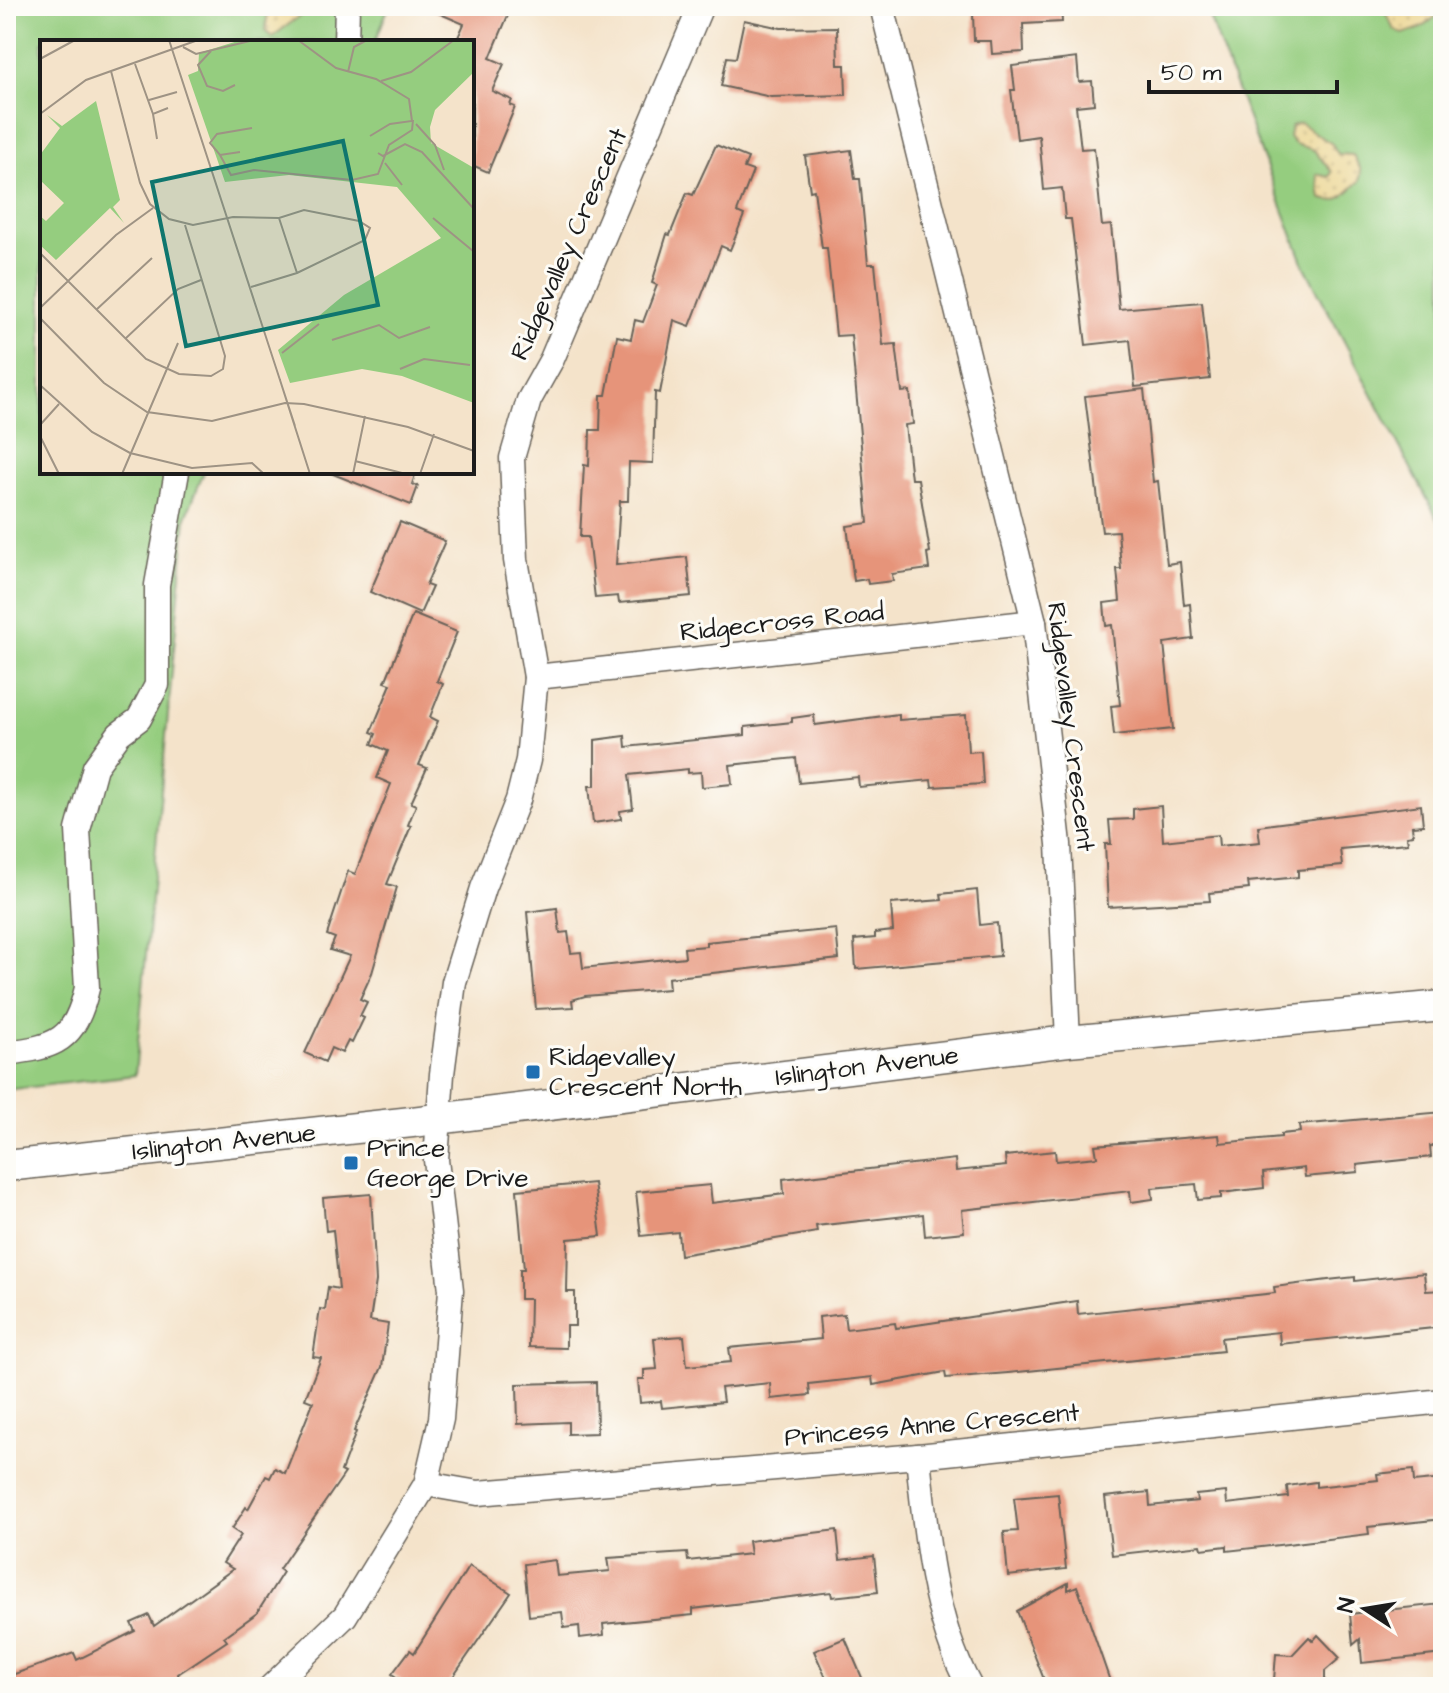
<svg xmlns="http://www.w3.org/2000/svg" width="1449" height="1693" font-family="'Architects Daughter',sans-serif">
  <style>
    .grass { fill: #95cd7f; stroke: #58744e; stroke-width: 2 }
    .sand { fill: url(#sand-dots); stroke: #857b5d; stroke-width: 2 }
    .building { fill: #e6947a }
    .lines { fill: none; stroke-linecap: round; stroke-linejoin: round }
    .minor-casing { stroke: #686259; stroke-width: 27 }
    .major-casing { stroke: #686259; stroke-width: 33 }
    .minor { stroke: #fff; stroke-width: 24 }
    .major { stroke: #fff; stroke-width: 30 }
    .poi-dot { fill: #1f6fb2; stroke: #fdfcf7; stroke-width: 3 }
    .labels { text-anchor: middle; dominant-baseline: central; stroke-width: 6; stroke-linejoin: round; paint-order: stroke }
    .street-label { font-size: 26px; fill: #1c1c1c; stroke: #fdfcf7 }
    .poi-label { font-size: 26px; fill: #1c1c1c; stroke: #fdfcf7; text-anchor: start }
    .inset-road { fill: none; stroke: #9e9384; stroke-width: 2 }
    .view { fill: #0f766e; fill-opacity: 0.15; stroke: #0f766e; stroke-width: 4 }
    .inset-edge { fill: none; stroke: #1c1c1c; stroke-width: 4 }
  </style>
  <defs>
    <pattern id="sand-dots" width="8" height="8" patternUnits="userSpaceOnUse" patternTransform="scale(2)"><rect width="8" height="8" fill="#eeda9e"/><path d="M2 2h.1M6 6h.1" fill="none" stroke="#ccba88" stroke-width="1.8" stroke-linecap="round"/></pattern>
  </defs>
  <rect width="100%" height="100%" fill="#fdfcf7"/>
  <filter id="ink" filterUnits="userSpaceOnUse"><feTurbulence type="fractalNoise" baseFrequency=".0125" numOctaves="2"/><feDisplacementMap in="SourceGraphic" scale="16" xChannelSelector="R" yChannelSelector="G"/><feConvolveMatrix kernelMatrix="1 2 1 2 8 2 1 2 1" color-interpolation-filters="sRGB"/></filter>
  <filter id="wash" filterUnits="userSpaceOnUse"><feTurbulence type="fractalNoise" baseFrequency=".006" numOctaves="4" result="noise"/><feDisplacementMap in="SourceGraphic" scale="32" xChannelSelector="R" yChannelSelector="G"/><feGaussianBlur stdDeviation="1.8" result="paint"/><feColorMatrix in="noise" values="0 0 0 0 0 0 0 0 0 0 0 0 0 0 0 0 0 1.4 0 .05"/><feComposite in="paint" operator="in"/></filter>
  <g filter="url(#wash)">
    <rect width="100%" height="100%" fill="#f4e3ca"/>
    <g class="grass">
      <polygon points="6,6 389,6 375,42 42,42 42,472 204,472 186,517 135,1075 6,1090"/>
      <polygon points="1205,6 1443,6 1443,529 1305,267"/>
    </g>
    <g class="sand">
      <polygon points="269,6 282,6 287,12 296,6 313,6 272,37 265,31"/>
      <polygon points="1382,6 1443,6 1443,11 1421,28 1403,34 1394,29"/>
      <path d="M 1300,123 L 1332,144 L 1338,154 L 1353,155 L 1361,170 L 1360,181 C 1348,191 1338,207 1321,198 L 1317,174 L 1329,177 L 1332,172 L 1314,150 L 1295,144 L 1289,137 L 1291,126 Z"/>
    </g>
    <g id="blocks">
      <g class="building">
        <polygon points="422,6 512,6 490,58 504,64 492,91 512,100 510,105 515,107 488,172 472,165 472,42 456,42 464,24"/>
        <polygon points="986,6 1061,6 1062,22 1023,24 1024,52 992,54 991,41 974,41 973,14 986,13"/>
        <polygon points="744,20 781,28 837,27 838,65 845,65 846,95 771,97 721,86 727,57 736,58"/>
        <polygon points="1077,58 1079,82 1092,81 1094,104 1076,106 1081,149 1094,148 1102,226 1111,225 1119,309 1202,302 1210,379 1135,387 1130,340 1086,345 1071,219 1065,219 1062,188 1044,190 1039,136 1017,139 1011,90 1015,90 1012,66"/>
        <polygon points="716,145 748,158 744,168 753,171 737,212 744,215 730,250 721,246 690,326 674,320 660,393 655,392 653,463 629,462 628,501 620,501 616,565 687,557 691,596 619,603 618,596 595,598 588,537 580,537 584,465 589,466 590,430 600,430 601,395 606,395 617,336 631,339 635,320 643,322 657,285 652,283 667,234 670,235 687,193 693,195"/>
        <polygon points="851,150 855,179 860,179 868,264 875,264 883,345 896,344 902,392 910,391 913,424 905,425 911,479 918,479 930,552 927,553 929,569 892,574 893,581 868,584 867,579 854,581 847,526 868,523 851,335 836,336 827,248 822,248 814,190 810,191 805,156"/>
        <polygon points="1144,389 1153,482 1158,481 1167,564 1180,562 1184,605 1190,604 1193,639 1164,643 1173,729 1114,735 1111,706 1120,705 1112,625 1106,626 1104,603 1120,601 1117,569 1121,569 1118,531 1102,532 1085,396"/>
        <polygon points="328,472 416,472 412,484 418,486 411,505"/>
        <polygon points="400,522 445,541 426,585 432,587 420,614 370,592"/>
        <polygon points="413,614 457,632 437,681 443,684 430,717 438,721 419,765 427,768 411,803 416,805 408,825 411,826 387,884 397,887 372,973 360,999 367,1002 360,1016 364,1018 352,1043 348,1041 342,1053 331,1048 325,1062 305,1053 350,956 330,950 335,938 327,935 348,871 355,874 391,784 377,778 388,751 372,744 376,734 371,732 391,684 385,682"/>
        <polygon points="899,714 899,720 966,715 968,752 981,751 983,784 932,787 931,780 859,787 858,777 799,783 796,758 730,765 732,784 702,787 701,772 688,773 688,769 629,775 633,809 620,811 621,819 593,823 589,786 595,786 595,740 625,736 626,747 745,735 745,727 792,722 792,718 814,715 815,725"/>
        <polygon points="1421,805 1423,825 1412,826 1413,835 1407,836 1408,843 1340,849 1342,866 1298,870 1298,877 1248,882 1249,889 1209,893 1210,901 1108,907 1105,844 1111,844 1109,820 1133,819 1133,809 1161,806 1163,841 1218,835 1219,846 1260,842 1258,826"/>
        <polygon points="977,890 980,925 997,923 1000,956 856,969 854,940 875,938 875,933 893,931 891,904 942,900 941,894"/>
        <polygon points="557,908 560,933 568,932 571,953 581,952 583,968 685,957 684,948 706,946 706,942 836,929 839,959 668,978 669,989 585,996 572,1000 573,1007 536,1009 527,912"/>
        <polygon points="1443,1112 1443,1145 1430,1146 1431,1157 1357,1165 1358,1172 1305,1177 1304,1168 1263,1173 1264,1188 1221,1193 1221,1198 1198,1200 1196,1184 1152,1188 1153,1199 1131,1202 1130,1191 962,1210 964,1232 925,1236 923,1214 816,1226 817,1232 680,1255 678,1232 641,1236 636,1192 710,1185 712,1203 784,1194 783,1179 955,1159 956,1171 1006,1166 1005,1156 1055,1151 1056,1161 1097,1157 1095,1145 1219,1135 1220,1143 1281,1137 1281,1134 1300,1132 1299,1125"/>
        <polygon points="594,1183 601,1236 568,1239 567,1292 575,1292 575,1326 566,1326 566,1348 529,1347 530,1299 520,1299 520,1269 524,1269 517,1190"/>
        <polygon points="371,1194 376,1281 370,1321 388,1324 382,1367 354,1431 356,1432 341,1471 345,1473 279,1569 283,1572 257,1613 224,1637 227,1641 178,1674 179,1678 161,1687 6,1687 6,1677 74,1653 77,1660 135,1631 131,1623 149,1615 154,1626 233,1569 223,1563 241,1535 232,1529 246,1507 248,1509 266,1476 270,1478 275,1468 285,1473 313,1402 305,1399 321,1358 313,1357 320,1309 325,1310 328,1287 339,1289 333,1230 326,1231 323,1198"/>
        <polygon points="1424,1273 1426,1291 1443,1290 1443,1327 1280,1344 1279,1332 1221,1338 1223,1351 1008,1373 946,1378 945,1372 873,1385 872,1377 809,1384 810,1395 771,1399 770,1383 721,1388 723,1402 662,1408 661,1401 640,1403 638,1379 644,1379 644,1370 657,1369 654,1338 684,1336 687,1366 731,1362 729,1348 821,1339 819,1317 844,1314 846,1329 895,1323 896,1328 1077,1301 1078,1314 1275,1293 1274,1287 1328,1280 1355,1277 1355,1281"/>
        <polygon points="596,1382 597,1433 568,1434 568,1422 518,1424 517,1384"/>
        <polygon points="1413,1470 1414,1482 1443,1479 1443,1519 1368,1527 1369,1534 1279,1545 1227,1551 1227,1546 1202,1549 1201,1545 1112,1555 1105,1497 1149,1492 1150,1506 1197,1501 1196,1495 1226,1492 1227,1504 1288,1497 1287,1486 1316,1482 1316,1487 1378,1480 1377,1474"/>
        <polygon points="1058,1494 1066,1569 1008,1576 1004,1532 1018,1531 1014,1498"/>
        <polygon points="837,1530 840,1560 874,1556 878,1592 832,1597 831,1592 693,1609 693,1615 603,1624 604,1635 580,1638 579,1626 564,1628 562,1612 529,1616 524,1564 555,1560 557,1576 610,1571 608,1558 687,1553 688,1561 750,1554 748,1541"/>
        <polygon points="469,1566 511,1593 446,1687 410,1687 392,1674 410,1650 414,1653"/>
        <polygon points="1068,1583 1068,1590 1077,1586 1112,1687 1047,1687 1017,1611"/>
        <polygon points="1441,1604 1443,1654 1362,1663 1360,1639 1353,1645 1350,1614"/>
        <polygon points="1318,1635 1340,1658 1325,1671 1325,1687 1282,1687 1282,1680 1274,1680 1276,1654 1292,1655 1309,1637 1313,1641"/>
        <polygon points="845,1638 866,1687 830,1687 814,1651"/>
      </g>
    </g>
  </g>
  <g filter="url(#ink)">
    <use href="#blocks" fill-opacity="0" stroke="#686259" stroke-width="2"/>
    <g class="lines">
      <g class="minor-casing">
        <g id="minor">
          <polyline points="882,6 1034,622 1059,844 1068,1041"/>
          <polyline points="346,42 347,6"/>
          <polyline points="536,677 1034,622"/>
          <path d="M 6,1053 C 56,1047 75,1041 87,988 L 78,830 L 95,767 L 119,734 L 139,719 L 157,685 L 157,585 L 177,472"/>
          <path d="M 918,1456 C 925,1531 933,1620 970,1687"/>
          <polyline points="426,1484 478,1493 918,1456 1443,1401"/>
          <polyline points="271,1687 345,1616 426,1484 441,1419 451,1290 436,1160 442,1074 454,982 483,888 518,800 528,760 536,677 516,560 512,458 529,400 552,359 701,6"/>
        </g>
      </g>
      <g class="major-casing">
        <polyline id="major" points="6,1166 412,1122 1068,1041 1443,1006"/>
      </g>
      <use href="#minor" class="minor"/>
      <use href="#major" class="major"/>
    </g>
  </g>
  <g class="poi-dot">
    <rect x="525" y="1064" width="16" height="16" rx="4"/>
    <rect x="343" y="1155" width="16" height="16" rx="4"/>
  </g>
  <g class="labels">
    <g class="street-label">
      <text transform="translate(569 244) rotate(-66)">Ridgevalley Crescent</text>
      <text transform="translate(782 622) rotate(-6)">Ridgecross Road</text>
      <text transform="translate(1071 727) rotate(83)">Ridgevalley Crescent</text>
      <text transform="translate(867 1066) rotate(-7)">Islington Avenue</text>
      <text transform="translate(224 1142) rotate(-6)">Islington Avenue</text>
      <text transform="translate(932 1425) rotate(-5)">Princess Anne Crescent</text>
    </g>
    <g class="poi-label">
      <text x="549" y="1057">Ridgevalley<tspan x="549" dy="30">Crescent North</tspan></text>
      <text x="367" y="1148">Prince<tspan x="367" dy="30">George Drive</tspan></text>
    </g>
  </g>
  <g transform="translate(40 40)">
    <rect width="434" height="434" fill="#f4e3ca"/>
    <path d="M 201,0 L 434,0 L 434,32 L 395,70 L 390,87 L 391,103 L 434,128 L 434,363 L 362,336 L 322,329 L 250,343 L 238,310 L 304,255 L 401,198 L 357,147 L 249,135 L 185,142 L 148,35 L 158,31 L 159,13 Z" fill="#95cd7f"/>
    <path d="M 56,61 L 80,160 L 73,167 L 84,183 L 70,168 L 16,220 L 0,205 L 0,176 L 6,181 L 24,163 L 0,140 L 0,115 L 20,88 L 7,75 L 22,86 Z" fill="#95cd7f"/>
    <path class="inset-road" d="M 129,0 L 255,386M 258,0 L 296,28 L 336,39 L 369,59 L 372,81 L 350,84 L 330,96M 143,7 L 156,14 L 214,0M 171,11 L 158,25 L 167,46 L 183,51 L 195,45M 0,19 L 35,0M 95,24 L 113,74 L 128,68M 71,31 L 100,143 L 110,164 L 129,179 L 153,185 L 193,177 L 239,178 L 264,170 L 319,181 L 330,188 L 325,200 L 257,233 L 211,247M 308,32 L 314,7 L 327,0M 341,41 L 371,32 L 414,0M 109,60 L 137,52M 0,74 L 46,40 L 158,0M 113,74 L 117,99M 376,84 L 395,105 L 404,130M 200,112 L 180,115 L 170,103 L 177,94 L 212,88M 338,113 L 343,116 L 365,104 L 382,112 L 434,169M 180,115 L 191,135 L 214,130 L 312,140 L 338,134 L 349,105 L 372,90 L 373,80M 345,123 L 362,145M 239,178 L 257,233M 393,178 L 433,211M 0,213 L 106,319 L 139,334 L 171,336 L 183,329 L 185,316 L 145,185M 0,268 L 76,195 L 113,168M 56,270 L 112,218M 0,278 L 64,343 L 107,372 L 172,381 L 245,363 L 264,364 L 368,387 L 434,411M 85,299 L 138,249 L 161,240M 292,300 L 339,285 L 359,298 L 390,287M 242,313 L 279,284M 360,329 L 384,319 L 430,325M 240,340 L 270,434M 0,345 L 52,392 L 90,413 L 152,428 L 212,423 L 224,434M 0,385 L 19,364M 0,396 L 19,434M 315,421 L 366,434M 82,434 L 138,303M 313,434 L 325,376M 380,434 L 394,394"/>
    <path class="view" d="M 303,101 L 338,265 L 146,306 L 112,142 Z"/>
    <rect width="434" height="434" class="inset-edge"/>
  </g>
  <rect width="1449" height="1693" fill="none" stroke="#fdfcf7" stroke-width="32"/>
  <g transform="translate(1365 1609) rotate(282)" stroke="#fdfcf7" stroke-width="6" paint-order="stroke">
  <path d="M0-6L14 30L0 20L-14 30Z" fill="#1c1c1c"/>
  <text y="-12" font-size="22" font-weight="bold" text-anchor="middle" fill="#1c1c1c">N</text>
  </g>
  <path d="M1149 80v12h188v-12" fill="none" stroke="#1c1c1c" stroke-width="4"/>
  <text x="1161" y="80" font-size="24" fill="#1c1c1c" stroke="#fdfcf7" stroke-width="6" paint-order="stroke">50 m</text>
</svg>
